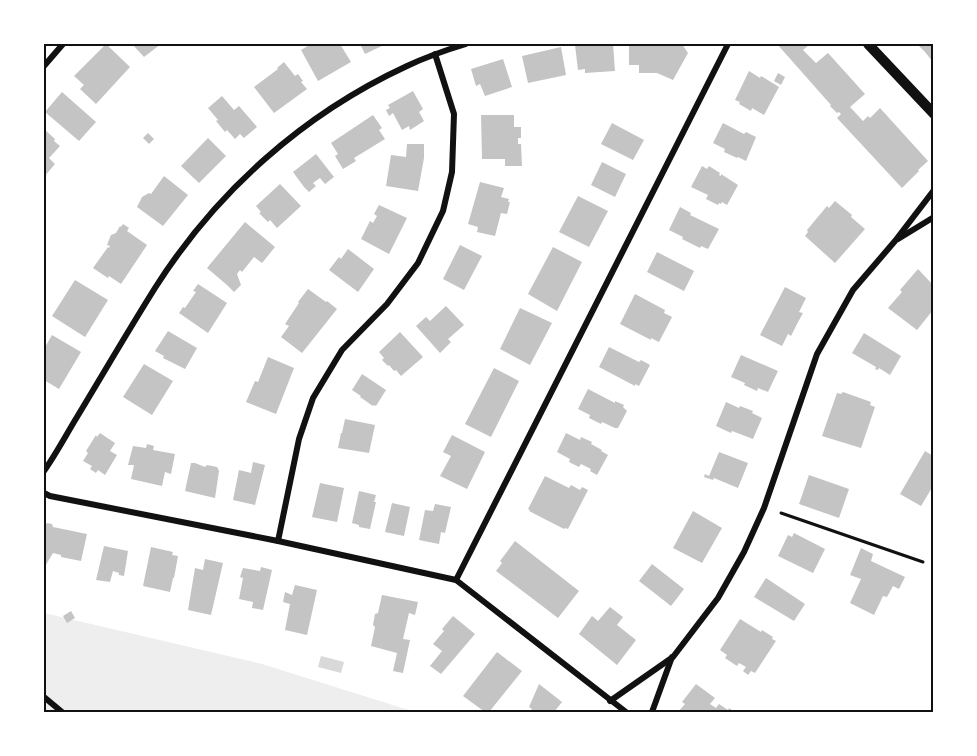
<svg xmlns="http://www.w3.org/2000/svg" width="977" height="756" font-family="'Archivo Narrow',sans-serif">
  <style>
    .green { fill: #eee }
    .water { fill: #d9d9d9 }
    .building { fill: #c4c4c4 }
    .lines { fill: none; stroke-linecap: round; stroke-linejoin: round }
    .path { stroke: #111; stroke-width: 3 }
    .minor { stroke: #111; stroke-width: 6 }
    .tertiary { stroke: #111; stroke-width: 10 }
    .neatline { fill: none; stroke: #111; stroke-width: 2 }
  </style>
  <rect width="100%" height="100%" fill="#fff"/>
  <polygon class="green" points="44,613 262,664 415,712 44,712"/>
  <polygon class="water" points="321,656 344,662 341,673 318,667"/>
  <g class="building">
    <polygon points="106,44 130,67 96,104 80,89 84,85 74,76"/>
    <polygon points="132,44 161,44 144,57"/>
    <polygon points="311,44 340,44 351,62 318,81 301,50"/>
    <polygon points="360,44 386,44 365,54"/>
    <polygon points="588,44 613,44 615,71 585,73 585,69 578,70 575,45"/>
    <polygon points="629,44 682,44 688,53 673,80 657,73 639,73 639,65 629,65"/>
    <polygon points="777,44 810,44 803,50 816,63 828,53 865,94 850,107 863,121 868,116 870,118 880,108 928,161 918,170 919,171 902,188 837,118 841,114 839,112 837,113 830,106 831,105"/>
    <polygon points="917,44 933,44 933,62 925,52"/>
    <polygon points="561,47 566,75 528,83 522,56"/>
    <polygon points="503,59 512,87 485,96 480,84 476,86 471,69"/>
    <polygon points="284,62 295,76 298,74 303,81 301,82 307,89 274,113 254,87 278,69 277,68"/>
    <polygon points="749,71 760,78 761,76 779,87 764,115 752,108 751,111 739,104 740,102 735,100"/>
    <polygon points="778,73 785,77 781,85 774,81"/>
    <polygon points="413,91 423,109 419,112 424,121 410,130 409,126 402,130 393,113 389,116 386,110 390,108 388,105"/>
    <polygon points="62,92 96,122 79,141 45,112"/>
    <polygon points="222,96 234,110 239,106 257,127 244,138 240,134 235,139 227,130 225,132 216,121 218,120 208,108"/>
    <polygon points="373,115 382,128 379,130 385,139 354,158 356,161 343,169 335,156 338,154 331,143"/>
    <polygon points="481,115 514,115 514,127 521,127 521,138 518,138 518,144 521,144 522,166 505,166 505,159 482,159"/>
    <polygon points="612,123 644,140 633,160 601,144"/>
    <polygon points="723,123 744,134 746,132 756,137 746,161 738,157 737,158 724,152 725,149 713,143"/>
    <polygon points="44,129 55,139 54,141 60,146 49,158 55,164 44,177"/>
    <polygon points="148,133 154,139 149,144 143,138"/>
    <polygon points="208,138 226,156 199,183 181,166"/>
    <polygon points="407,144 424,144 424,158 418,191 386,186 391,155 406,157"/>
    <polygon points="316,154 334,177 325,184 320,178 313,183 316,186 309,192 304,187 293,172"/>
    <polygon points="602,162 626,174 615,197 591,185"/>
    <polygon points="702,166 707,169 709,166 720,173 719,175 721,176 721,174 738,185 727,205 722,202 721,204 719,203 718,205 706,199 708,195 691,187"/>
    <polygon points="164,176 188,195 163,226 137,207 142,197 149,193 151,194"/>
    <polygon points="480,182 504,188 501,197 509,199 508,202 510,202 507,214 501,213 495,236 477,232 478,227 468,224"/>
    <polygon points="280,184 301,206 277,228 270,220 268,222 259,213 261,212 256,206"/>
    <polygon points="578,196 608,211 589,247 559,232"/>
    <polygon points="835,201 852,215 851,217 865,229 835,263 805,236 808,232 807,230 827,206 829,208"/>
    <polygon points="379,205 407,218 389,254 361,239 370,221 373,223 377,216 374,214"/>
    <polygon points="680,207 691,213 690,215 719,229 708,249 701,246 700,248 682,239 683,237 669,230"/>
    <polygon points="245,222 275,247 262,263 254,257 242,272 240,270 237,274 241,285 234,292 227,285 207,268"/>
    <polygon points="123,224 129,228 127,231 147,245 121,284 109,276 108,278 93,268 108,247 109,248 110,246 107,245 111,235 116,233 120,226 121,227"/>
    <polygon points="460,245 482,256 464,290 443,279"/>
    <polygon points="553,247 582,262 557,311 528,294"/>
    <polygon points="348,249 374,269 358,292 329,270 339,257 341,259"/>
    <polygon points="657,252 694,271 684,291 647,272"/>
    <polygon points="918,269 933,285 933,310 917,330 888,308 902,292 900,290"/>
    <polygon points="75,280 108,300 85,337 52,316"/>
    <polygon points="198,284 227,303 208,333 179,313 183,307 185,308 196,292 193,291"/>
    <polygon points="785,287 806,298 799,312 803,313 797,324 791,336 788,334 782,346 760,335"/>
    <polygon points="308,289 326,302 327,301 337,309 302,353 281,337 289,326 285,324 299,303 298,302"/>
    <polygon points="635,294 665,310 664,313 672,317 659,342 651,338 651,340 620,324"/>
    <polygon points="446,306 464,325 448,339 451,342 440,353 416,326 426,317 430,321"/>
    <polygon points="520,308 552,323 530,365 500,349"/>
    <polygon points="168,331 197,348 185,369 163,358 164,356 155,351"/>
    <polygon points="400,332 423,357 401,376 396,370 394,371 389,365 388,366 382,360 384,358 379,352"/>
    <polygon points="864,333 901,356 890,375 879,368 878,370 875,369 876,367 852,353"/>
    <polygon points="52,335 81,352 59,389 44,380 44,349"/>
    <polygon points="609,347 639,362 641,360 650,365 639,386 635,384 635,386 599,367"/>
    <polygon points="741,355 778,371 768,392 758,388 757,391 744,385 745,383 731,377"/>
    <polygon points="268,357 294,368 276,414 246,402 255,381 258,382"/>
    <polygon points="144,364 173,381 152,415 123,397"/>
    <polygon points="494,368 519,381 491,437 465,424"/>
    <polygon points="362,374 386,390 376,406 374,405 373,406 360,397 361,396 352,390"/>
    <polygon points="588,389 615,403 615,401 624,405 623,407 627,411 618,428 615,428 602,422 601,424 589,418 590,415 578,409"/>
    <polygon points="843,392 871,402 870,405 875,407 861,448 822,436 837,393 841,394"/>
    <polygon points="726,402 739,408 740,406 753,411 752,413 762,418 753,439 732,431 731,433 716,426"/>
    <polygon points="345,419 375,425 369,453 338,448 341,433 342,433"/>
    <polygon points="100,433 115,443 110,451 117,455 105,475 98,470 96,473 90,469 92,466 83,461 88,453 86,451 96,435 97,437"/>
    <polygon points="566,433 580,440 581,437 592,442 591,444 602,450 601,451 608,455 597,475 590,471 591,469 581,464 579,467 569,462 570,459 557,452"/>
    <polygon points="452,435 485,452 467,489 440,476 451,456 443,452"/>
    <polygon points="147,444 154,446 153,450 175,454 171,474 165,472 162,486 131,479 134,465 128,465 133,446 146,448"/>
    <polygon points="925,451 933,456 933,486 921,506 900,494"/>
    <polygon points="719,452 748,463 738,488 714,478 713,480 704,477 705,474 709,476"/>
    <polygon points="253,462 265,465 255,505 233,500 239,470 251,473"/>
    <polygon points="191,463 195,463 205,467 207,465 217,467 219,471 215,498 185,491"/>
    <polygon points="809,475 849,489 839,518 799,504"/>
    <polygon points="545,476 569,488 571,485 580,490 582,487 588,490 568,529 565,528 564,529 529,511 530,510 528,509"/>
    <polygon points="320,483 344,488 337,522 312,517"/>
    <polygon points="359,491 376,495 374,502 376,502 370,529 359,527 359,525 352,523"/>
    <polygon points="392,503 410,507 404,536 385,532"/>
    <polygon points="435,504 451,507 445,533 441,532 439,544 419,540 425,510 433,511"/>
    <polygon points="693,511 722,528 702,563 673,548"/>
    <polygon points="47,523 52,524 53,527 87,534 81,561 61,557 61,555 53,553 44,568 44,526"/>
    <polygon points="794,533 825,549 813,573 778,556 788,535 792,537"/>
    <polygon points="515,541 579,591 558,618 496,571 502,563 500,561"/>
    <polygon points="104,546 128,551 124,576 119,575 119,573 113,571 110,582 96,580"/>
    <polygon points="151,547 173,552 172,555 178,556 174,578 173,578 170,592 143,586"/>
    <polygon points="861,548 873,554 871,561 905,577 899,589 893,586 887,597 883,596 874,615 850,603 861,579 850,575"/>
    <polygon points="205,559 223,563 211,615 188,610 195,568 203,570"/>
    <polygon points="652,564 684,589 671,606 639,581"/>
    <polygon points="261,567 272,570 263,610 252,608 253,602 239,599 243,578 240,577 243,568 260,571"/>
    <polygon points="766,578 805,604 794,621 754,597"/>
    <polygon points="295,585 317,590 307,635 285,630 290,604 283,602 285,592 292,595"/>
    <polygon points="382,595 418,602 415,615 409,613 403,639 410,640 403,673 393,671 397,653 371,646 375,627 373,625 375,614 378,613"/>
    <polygon points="610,607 623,617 617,625 636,640 617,665 579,634 592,616 598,621"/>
    <polygon points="71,611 75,618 67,623 63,616"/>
    <polygon points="453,616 475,634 441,674 430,666 442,651 433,644 444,631 442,629"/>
    <polygon points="740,619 761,632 762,630 773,637 772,639 776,641 755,673 751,671 748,675 743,671 746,667 739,663 737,666 725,658 727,655 720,650"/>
    <polygon points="497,652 522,671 489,712 485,712 463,696"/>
    <polygon points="539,684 562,702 554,712 530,712 532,709 529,707"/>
    <polygon points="696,684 715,698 710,704 716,708 719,704 728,710 729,708 735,712 678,712 685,704 682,702"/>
  </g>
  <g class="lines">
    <polyline class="path" points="781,513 923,562"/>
    <g class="minor">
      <polyline points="44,66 63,44"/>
      <polyline points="898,239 934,217"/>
      <path d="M 44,471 C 56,454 66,435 77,417 C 103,374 128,331 155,288 C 216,192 303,114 407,66 C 426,57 446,50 466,44"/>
      <polyline points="44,493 50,496 278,541 456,580 626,712"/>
      <polyline points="278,541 299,439 313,398 342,350 387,304 418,263 443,211 452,172 454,114 435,54"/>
      <polyline points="456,580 728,44"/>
      <polyline points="44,697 62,712"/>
      <polyline points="610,701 673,657 718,598 744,552 764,508 817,354 853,290 895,241 934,190"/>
      <polyline points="652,712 672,657"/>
    </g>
    <polyline class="tertiary" points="868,44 934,114"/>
  </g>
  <rect width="977" height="756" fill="none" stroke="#ffffff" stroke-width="90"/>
  <rect x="45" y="45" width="887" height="666" class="neatline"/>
</svg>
